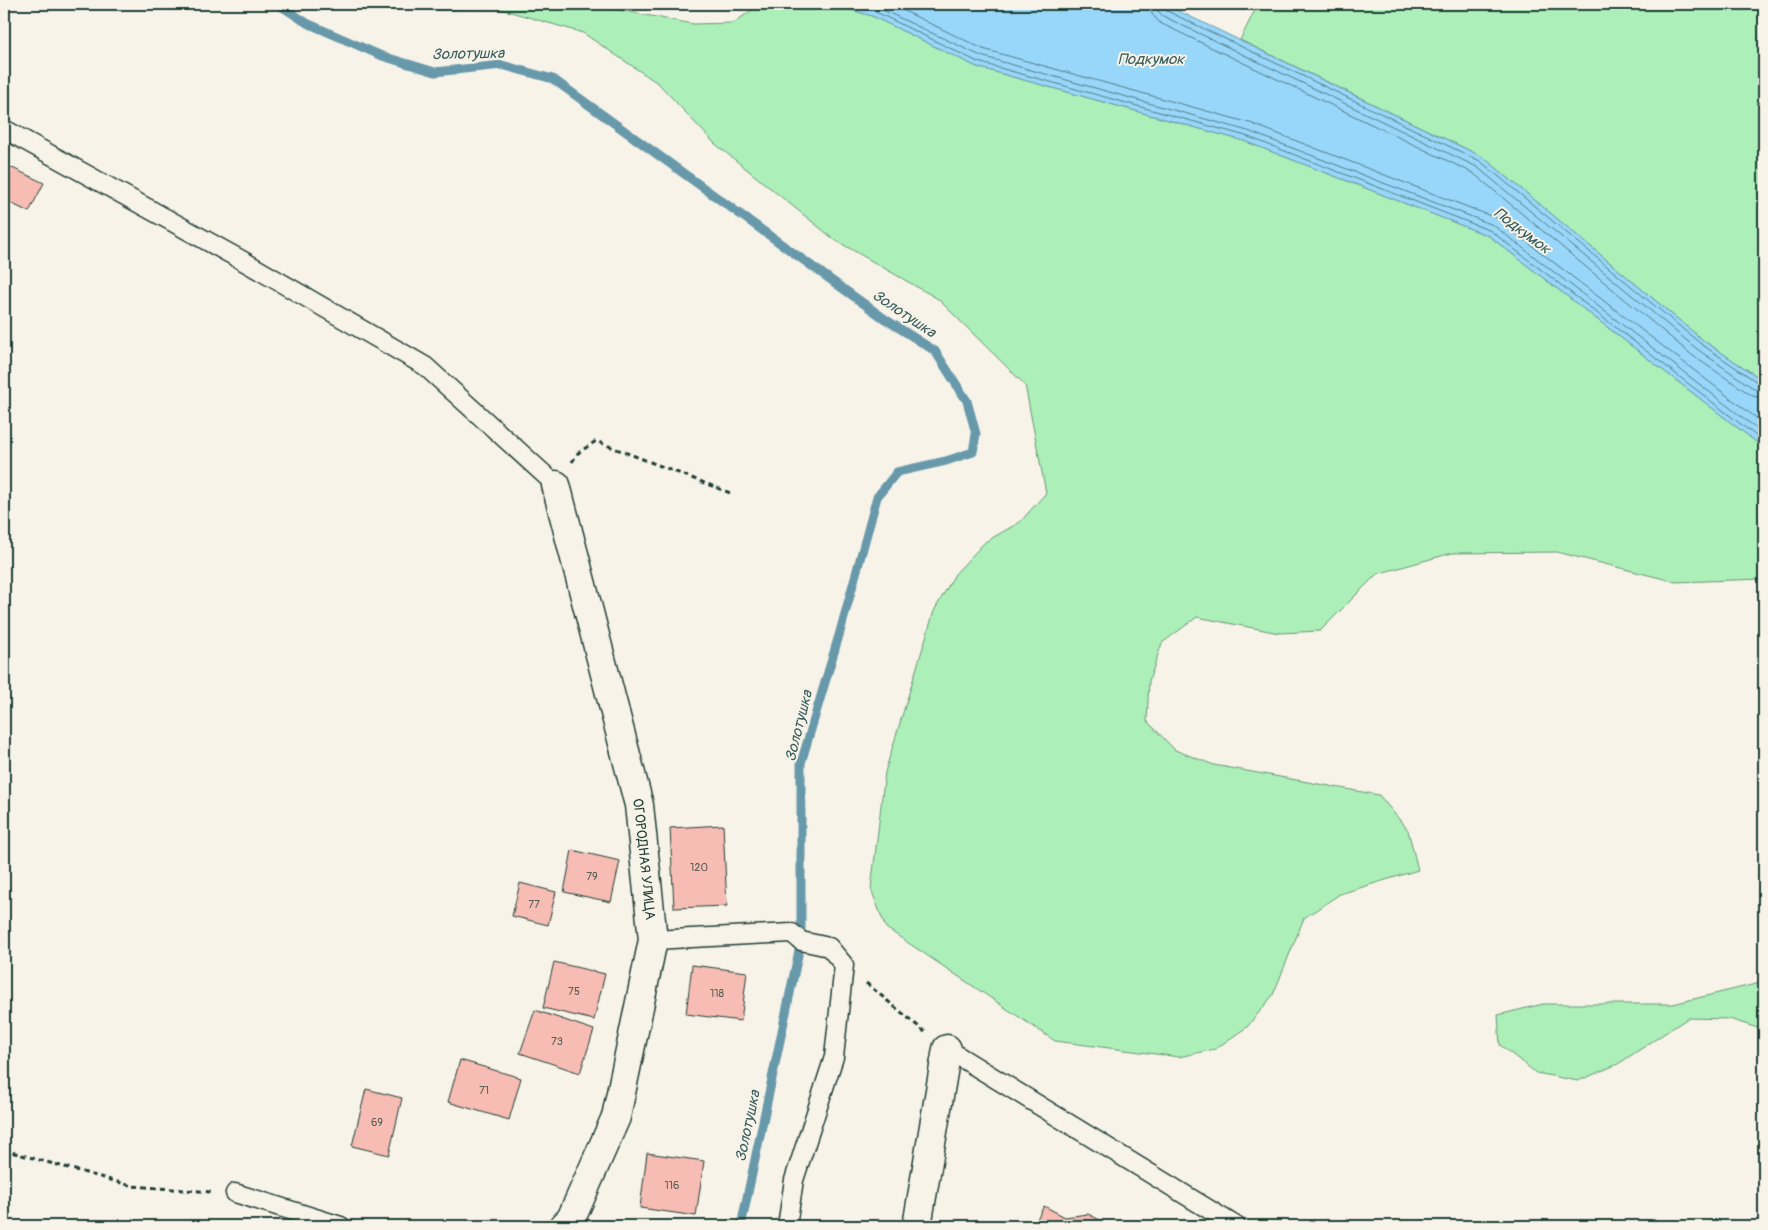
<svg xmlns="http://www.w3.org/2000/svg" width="1768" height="1230" font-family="Pangolin,sans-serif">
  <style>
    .green { fill: #adefb8; stroke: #669676 }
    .water { fill: #99d7fa; stroke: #6899ab }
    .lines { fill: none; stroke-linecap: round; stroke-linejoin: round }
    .shore { stroke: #507b83; stroke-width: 1 }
    .stream { stroke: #6899ab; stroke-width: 9 }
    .building { fill: #f7bcb3; stroke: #1f3d34 }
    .service-casing { stroke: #1f3d34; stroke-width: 21 }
    .minor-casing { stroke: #1f3d34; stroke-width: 31 }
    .path { stroke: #1f3d34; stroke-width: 3; stroke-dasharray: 5 4; stroke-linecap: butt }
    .service { stroke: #f7f3e8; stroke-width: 18 }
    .minor { stroke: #f7f3e8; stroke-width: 28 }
    .labels { text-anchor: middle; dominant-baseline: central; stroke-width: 4; stroke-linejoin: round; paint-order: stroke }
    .number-label { font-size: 11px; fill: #555d54 }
    .street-label { font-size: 14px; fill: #1f3d34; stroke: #f7f3e8 }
    .water-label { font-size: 15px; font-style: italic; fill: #375c5c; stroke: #f7f3e8 }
  </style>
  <rect width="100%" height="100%" fill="#f7f3e8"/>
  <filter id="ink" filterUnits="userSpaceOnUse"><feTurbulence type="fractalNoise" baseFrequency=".02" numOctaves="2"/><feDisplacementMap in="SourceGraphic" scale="10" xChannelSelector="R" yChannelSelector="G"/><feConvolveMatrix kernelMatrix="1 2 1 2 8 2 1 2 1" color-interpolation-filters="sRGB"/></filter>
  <g filter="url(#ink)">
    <g class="green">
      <polygon points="401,4 587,4 693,24 733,23 761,4 830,4 872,16 977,67 1244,141 1489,236 1764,448 1764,579 1676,582 1557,552 1452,553 1377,574 1320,631 1279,633 1197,617 1162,643 1149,681 1147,721 1175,750 1214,765 1379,795 1408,830 1418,870 1340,894 1304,918 1273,995 1247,1027 1215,1049 1179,1057 1055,1041 886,928 871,889 885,772 934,611 955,574 985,542 1020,522 1046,493 1025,385 938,299 835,240 714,143 659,84 583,33 497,8 434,10"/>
      <polygon points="1258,4 1764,4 1764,381 1704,341 1483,157 1240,40"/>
      <polygon points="1764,982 1764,1030 1729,1019 1688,1018 1618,1064 1578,1081 1536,1073 1500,1045 1498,1015 1543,1004 1673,1004"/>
    </g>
    <polygon class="water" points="830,4 1164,4 1483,157 1704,341 1764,381 1764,448 1489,236 1244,141 977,67 872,16"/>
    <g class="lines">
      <g class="shore">
        <polyline points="848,4 874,11 978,62 1246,136 1491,231 1764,442"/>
        <polyline points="870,4 981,56 1248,131 1493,225 1764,434"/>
        <polyline points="890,4 983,49 1250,123 1496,218 1764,424"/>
        <polyline points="1149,4 1152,14 1160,23 1473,173 1693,356 1753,396 1764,399"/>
        <polyline points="1157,4 1158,11 1163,16 1477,167 1697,349 1756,390 1764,391"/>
        <polyline points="1163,4 1167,11 1480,161 1701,344 1760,384 1764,385"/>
      </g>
      <polyline class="stream" points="278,4 307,23 382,56 435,72 502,65 553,79 885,319 935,351 967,401 976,434 973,452 946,461 897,472 877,497 840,632 801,763 801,941 741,1226"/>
    </g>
    <g class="building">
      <polygon points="4,164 44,183 29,212 4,200"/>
      <polygon points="723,825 727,906 674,908 670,828"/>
      <polygon points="572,850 620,861 611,902 564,892"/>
      <polygon points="520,883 556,892 548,925 512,916"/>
      <polygon points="554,962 605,974 594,1020 543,1008"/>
      <polygon points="692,965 747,972 741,1021 686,1014"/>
      <polygon points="535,1010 594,1030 580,1073 520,1053"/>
      <polygon points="460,1060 521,1078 509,1120 448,1102"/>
      <polygon points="366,1089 402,1098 389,1155 352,1146"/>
      <polygon points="647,1153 704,1161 696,1216 640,1208"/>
      <polygon points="1044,1206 1065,1217 1088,1214 1112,1226 1033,1226"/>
    </g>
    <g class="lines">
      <g class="service-casing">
        <g id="service">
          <polyline points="4,129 245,262 425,366 556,485"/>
          <polyline points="653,940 792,933 801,941 829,947 844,965 834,1057 794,1180 787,1226"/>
          <polyline points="947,1049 1236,1226"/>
          <polyline points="235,1193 341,1226"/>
        </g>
      </g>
      <g class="minor-casing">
        <g id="minor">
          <path id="s1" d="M 556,485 L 639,805 L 653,940 L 616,1117 L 571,1219 L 564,1226"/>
          <polyline points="917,1226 947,1049"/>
        </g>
      </g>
      <g class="path">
        <polyline points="572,462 578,453 596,441 733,494"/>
        <polyline points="866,983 925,1032"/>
        <polyline points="4,1150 132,1186 212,1192"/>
      </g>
      <use href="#service" class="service"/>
      <use href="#minor" class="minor"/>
    </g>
  </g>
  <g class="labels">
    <g class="number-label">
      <text x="699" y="867">120</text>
      <text x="592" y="876">79</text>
      <text x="534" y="904">77</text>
      <text x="574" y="991">75</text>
      <text x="717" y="993">118</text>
      <text x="557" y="1041">73</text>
      <text x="484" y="1090">71</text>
      <text x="377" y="1122">69</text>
      <text x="672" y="1185">116</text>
    </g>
    <g class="street-label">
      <text stroke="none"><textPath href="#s1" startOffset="385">ОГОРОДНАЯ УЛИЦА</textPath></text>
    </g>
    <g class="water-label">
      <text transform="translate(468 54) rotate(-1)">Золотушка</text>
      <text x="1151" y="59">Подкумок</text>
      <text transform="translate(1522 231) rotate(37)">Подкумок</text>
      <text transform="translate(904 314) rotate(34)">Золотушка</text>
      <text transform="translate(799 726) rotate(-76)">Золотушка</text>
      <text transform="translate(748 1126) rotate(-78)">Золотушка</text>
    </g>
  </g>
  <rect width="1768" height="1230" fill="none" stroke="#f7f3e8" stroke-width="20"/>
  <rect x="10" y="10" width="1748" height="1210" fill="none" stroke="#1f3d34" stroke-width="2" filter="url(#ink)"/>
</svg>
